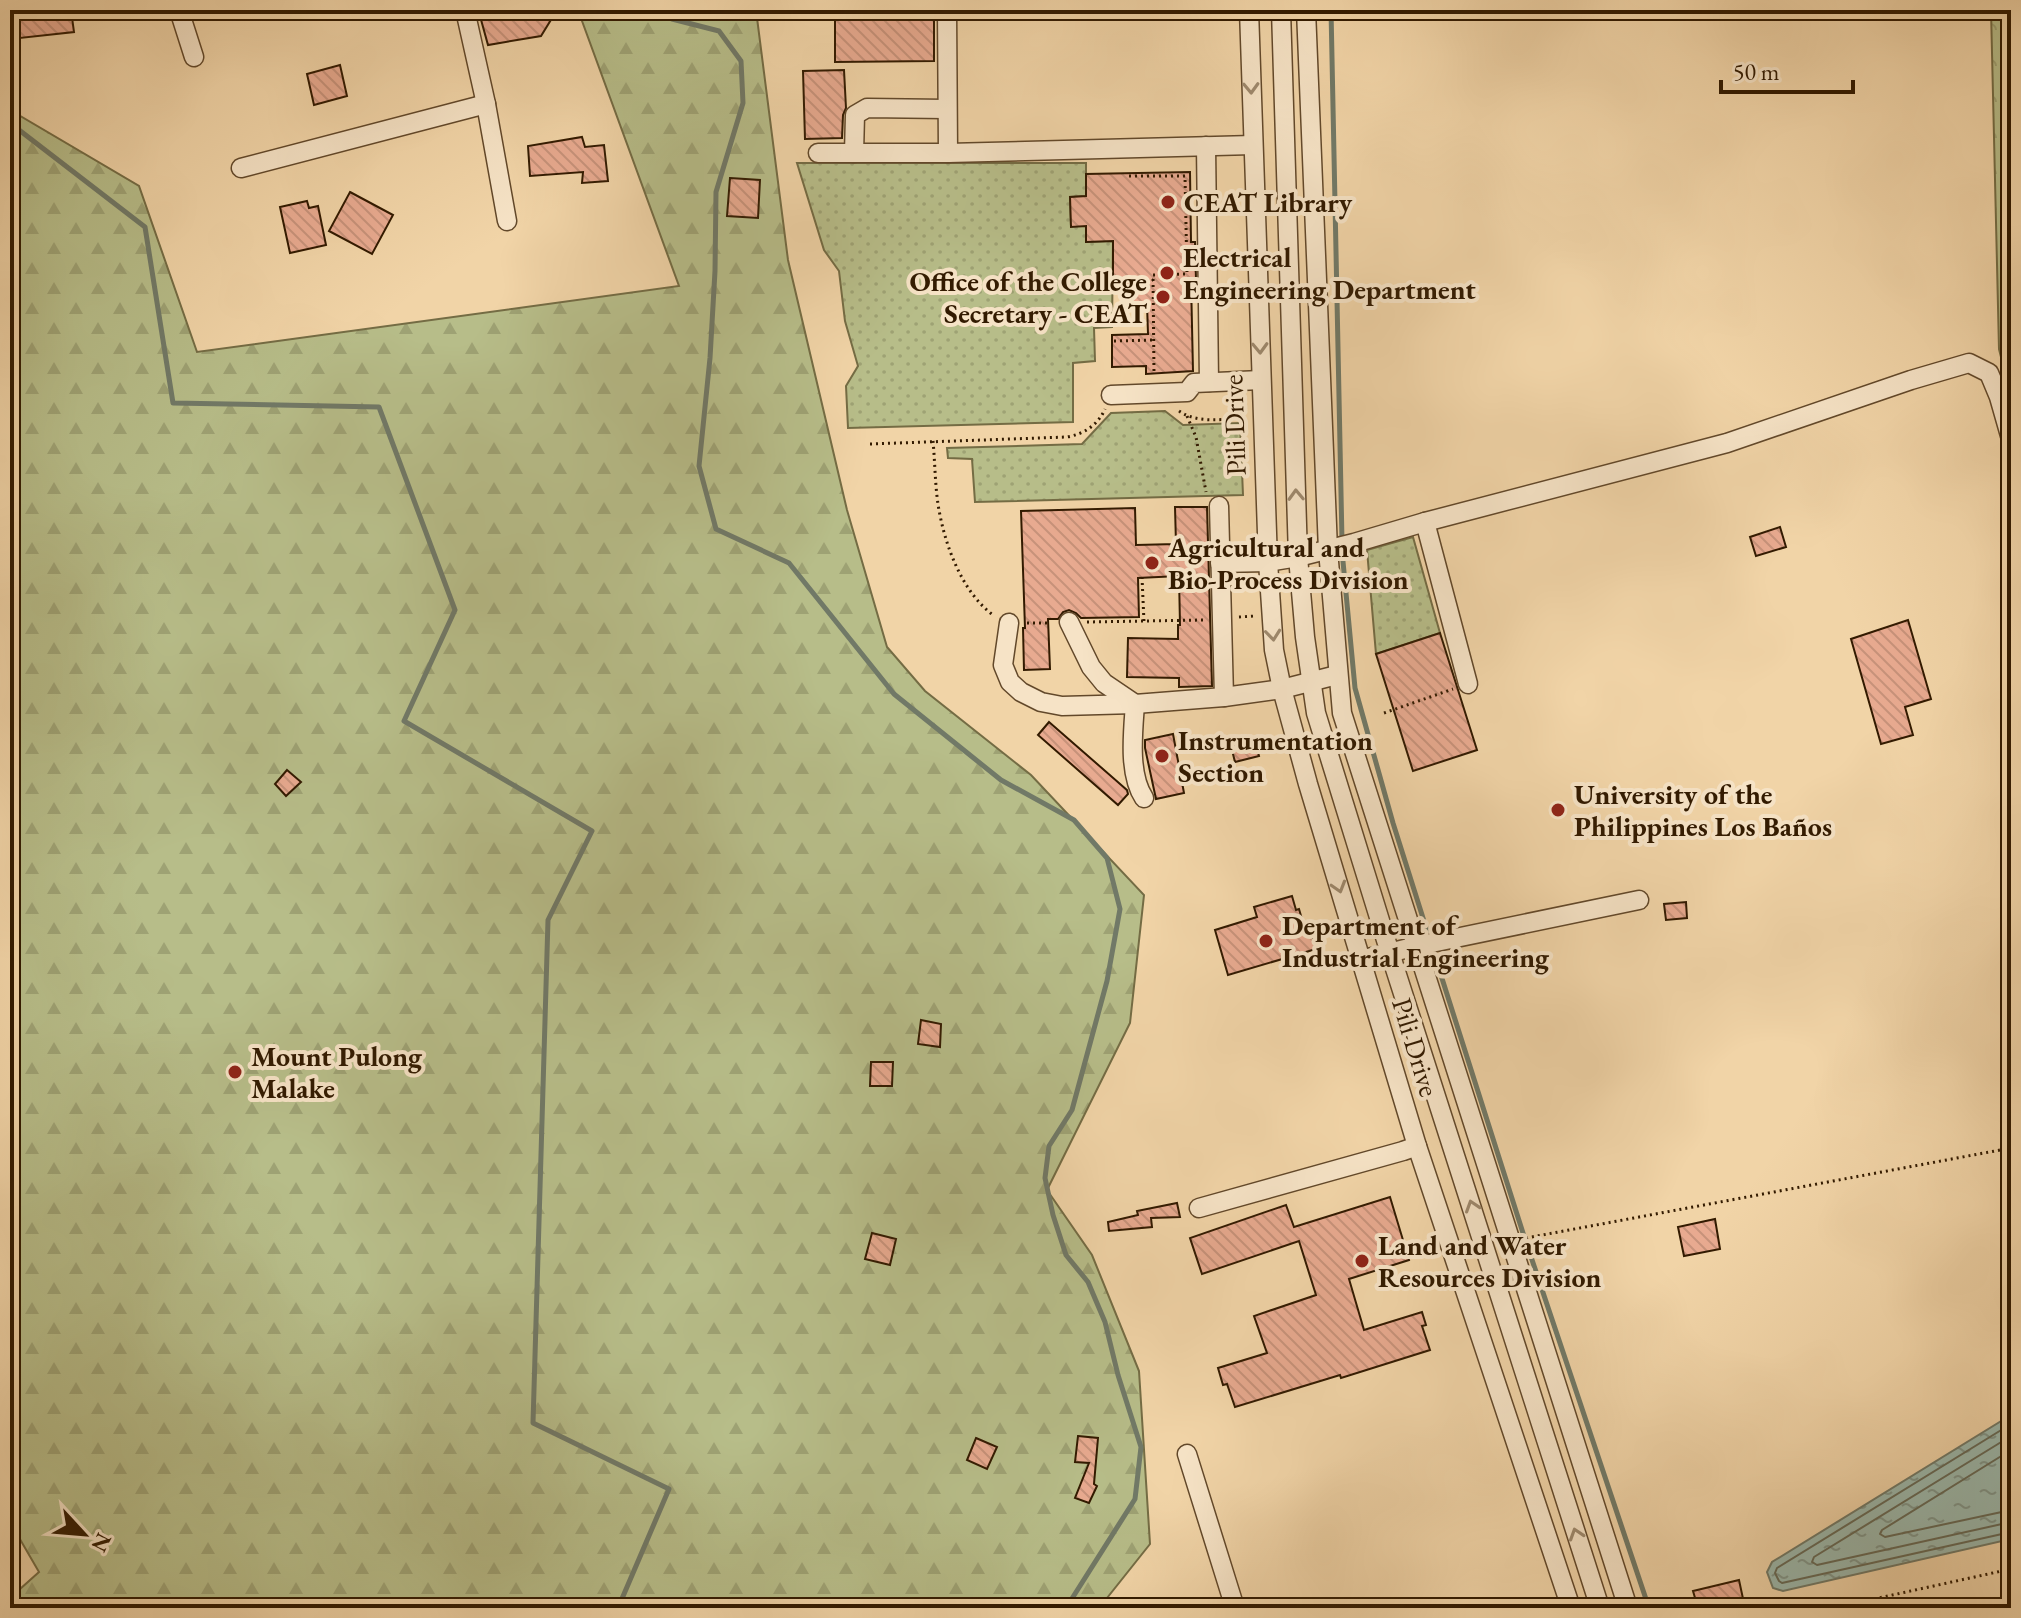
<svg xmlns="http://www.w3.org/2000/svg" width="2021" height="1618" font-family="'EB Garamond',serif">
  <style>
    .grass { fill: url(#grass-dots); stroke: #746c44; stroke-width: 2 }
    .forest { fill: url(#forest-firs); stroke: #746c44; stroke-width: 2 }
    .park { fill: url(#park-crowns); stroke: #746c44; stroke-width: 2 }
    .water { fill: url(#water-ripples); stroke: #717967; stroke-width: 2 }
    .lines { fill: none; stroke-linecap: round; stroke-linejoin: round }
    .shore { stroke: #666956; stroke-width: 2 }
    .stream { stroke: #717967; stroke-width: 5 }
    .building { fill: url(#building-back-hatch); stroke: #321a00; stroke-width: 2 }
    .minor-casing { stroke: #62482a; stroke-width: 21 }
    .path { stroke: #321a00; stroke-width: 3; stroke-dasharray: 2 4; stroke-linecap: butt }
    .minor { stroke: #f6e3c6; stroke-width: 18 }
    .oneway { stroke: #9e896d }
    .poi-dot { fill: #8f2418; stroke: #f6e3c6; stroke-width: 3 }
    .labels { text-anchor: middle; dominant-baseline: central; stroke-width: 8; stroke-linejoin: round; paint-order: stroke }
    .poi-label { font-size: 28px; font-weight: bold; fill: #321a00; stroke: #f6e3c6; text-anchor: start }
    .street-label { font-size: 28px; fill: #321a00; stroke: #f6e3c6 }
  </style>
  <defs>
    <pattern id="grass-dots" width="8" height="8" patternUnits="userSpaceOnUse" patternTransform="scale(2)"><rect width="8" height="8" fill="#b7bd89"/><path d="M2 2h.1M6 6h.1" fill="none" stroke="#9ea274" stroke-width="1.8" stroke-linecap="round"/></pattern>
    <pattern id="forest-firs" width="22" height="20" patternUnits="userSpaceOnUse" patternTransform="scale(2)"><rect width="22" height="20" fill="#b7bd89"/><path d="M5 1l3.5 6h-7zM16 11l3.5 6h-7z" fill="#9ea274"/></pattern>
    <pattern id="park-crowns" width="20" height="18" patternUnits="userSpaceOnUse" patternTransform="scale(2)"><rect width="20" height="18" fill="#b7bd89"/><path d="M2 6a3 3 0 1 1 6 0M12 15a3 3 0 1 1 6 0" fill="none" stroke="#9ea274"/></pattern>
    <pattern id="water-ripples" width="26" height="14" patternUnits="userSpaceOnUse" patternTransform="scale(2)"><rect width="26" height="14" fill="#9bb8ac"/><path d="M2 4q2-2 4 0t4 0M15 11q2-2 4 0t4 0" fill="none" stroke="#7f958a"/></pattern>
    <pattern id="building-back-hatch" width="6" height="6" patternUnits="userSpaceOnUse" patternTransform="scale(2)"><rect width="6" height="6" fill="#e8aa90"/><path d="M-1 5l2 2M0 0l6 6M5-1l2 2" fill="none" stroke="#c7927a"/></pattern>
  </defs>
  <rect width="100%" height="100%" fill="#f1d4a7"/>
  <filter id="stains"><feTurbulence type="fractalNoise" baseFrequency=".0025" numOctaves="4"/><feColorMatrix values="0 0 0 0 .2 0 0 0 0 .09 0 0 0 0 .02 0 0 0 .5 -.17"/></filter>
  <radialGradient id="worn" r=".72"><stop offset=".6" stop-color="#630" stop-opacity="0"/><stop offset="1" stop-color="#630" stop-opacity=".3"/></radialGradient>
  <g class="grass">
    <polygon points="797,163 1086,163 1086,196 1070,197 1071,226 1086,226 1086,242 1113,241 1112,327 1094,328 1095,361 1073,363 1073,422 848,428 846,386 858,366 845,321 839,271 824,250"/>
    <polygon points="1165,411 1183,425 1240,423 1243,495 975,502 972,459 948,458 947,448 1082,444 1111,413"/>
    <polygon points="1413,537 1440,633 1376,654 1367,550"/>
  </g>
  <polygon class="forest" points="578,10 756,10 788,260 847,510 887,647 925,691 1031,775 1144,895 1130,1023 1047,1190 1092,1255 1139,1371 1150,1544 1099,1608 10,1608 10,1598 39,1572 10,1522 10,110 139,186 197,352 679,286"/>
  <polygon class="park" points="1991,10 2011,10 2011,397 1999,349"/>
  <polygon class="water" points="2011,1415 2011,1539 1783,1591 1773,1588 1767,1572 1772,1562"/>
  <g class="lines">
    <g class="shore">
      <polyline points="2011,1424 1777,1568 1775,1573 1779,1581 1782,1583 2011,1532"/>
      <polyline points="2011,1436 1814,1557 1812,1562 1817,1565 2011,1522"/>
      <polyline points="2011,1450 1882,1530 1880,1534 1885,1537 2011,1510"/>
    </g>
    <g class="stream">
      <polyline points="654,10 672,19 719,31 741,61 743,103 716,192 715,271 710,358 699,466 716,529 789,563 894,694 1001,780 1074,820 1107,858 1120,909 1107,981 1072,1110 1049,1146 1045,1178 1053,1215 1066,1255 1088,1282 1105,1322 1118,1375 1141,1447 1135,1499 1066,1608"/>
      <polyline points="1331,10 1342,541"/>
      <polyline points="10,123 145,227 173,403 379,407 455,610 404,721 592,831 548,920 533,1423 669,1489 618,1608"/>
      <polyline points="1342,551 1355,688 1393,823 1429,937"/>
      <polyline points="1432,947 1523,1233 1649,1608"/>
    </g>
  </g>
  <g class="building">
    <polygon points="17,10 71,10 74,32 20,38"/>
    <polygon points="511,10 557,10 541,36 488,45 480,16 508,15"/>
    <polygon points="835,10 934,10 934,61 835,62"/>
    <polygon points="340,65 347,96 314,105 307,74"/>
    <polygon points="844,70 846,108 843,115 842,138 805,139 803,71"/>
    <polygon points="582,137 585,147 604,145 608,181 582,183 583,172 530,176 528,146"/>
    <polygon points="1190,172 1191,242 1195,242 1196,280 1191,280 1193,371 1146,374 1146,366 1112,367 1112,335 1148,334 1147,304 1128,304 1128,290 1113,291 1113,241 1086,242 1086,226 1071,227 1070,197 1086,196 1086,174"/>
    <polygon points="730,178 760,180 758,218 727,216"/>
    <polygon points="350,192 393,215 372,254 329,231"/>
    <polygon points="307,201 309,208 318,206 326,245 290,253 280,207"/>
    <polygon points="1175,507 1207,507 1212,686 1179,687 1179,678 1127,677 1128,638 1178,639 1178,625 1180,625 1179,576 1138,578 1139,617 1081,618 1076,613 1069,610 1063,612 1058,619 1048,619 1050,669 1024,670 1023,628 1025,628 1021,511 1135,508 1136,545 1176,544"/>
    <polygon points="1780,527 1786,547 1756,556 1750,537"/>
    <polygon points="1908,620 1931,699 1905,707 1913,735 1881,744 1851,639"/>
    <polygon points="1440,633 1477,750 1413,771 1376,654"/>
    <polygon points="1049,722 1127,790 1128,794 1118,805 1038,735"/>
    <polygon points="1173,734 1184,793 1156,799 1145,748 1145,740"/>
    <polygon points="1255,740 1259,756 1235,762 1231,746"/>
    <polygon points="287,770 301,782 286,796 275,784"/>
    <polygon points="1292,896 1296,910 1299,909 1306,933 1311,932 1316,949 1228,975 1215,930 1257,917 1254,907"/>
    <polygon points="1686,902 1687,918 1666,920 1664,904"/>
    <polygon points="921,1020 941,1024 940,1047 918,1044"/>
    <polygon points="871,1062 893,1062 892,1086 870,1086"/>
    <polygon points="1390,1197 1409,1260 1349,1279 1364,1330 1422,1312 1426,1325 1422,1326 1430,1350 1341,1378 1340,1375 1235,1407 1227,1384 1223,1385 1218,1368 1267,1353 1254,1316 1316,1295 1299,1241 1202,1274 1190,1238 1286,1205 1294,1227"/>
    <polygon points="1177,1203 1180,1217 1151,1218 1152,1227 1109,1231 1108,1222 1138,1215 1137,1211"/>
    <polygon points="1715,1219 1720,1249 1684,1256 1678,1227"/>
    <polygon points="872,1233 896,1239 890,1265 865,1259"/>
    <polygon points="1078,1436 1098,1438 1094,1484 1097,1486 1089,1503 1075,1498 1089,1463 1075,1462"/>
    <polygon points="976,1438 997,1447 987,1469 967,1460"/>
    <polygon points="1739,1580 1745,1608 1698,1608 1693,1591"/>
  </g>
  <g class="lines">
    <g class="minor-casing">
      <g id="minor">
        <polyline points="179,10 194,57"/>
        <polyline points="465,10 486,104 507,221"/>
        <polyline points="947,10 948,153"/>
        <polyline points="1249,10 1268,562 1274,650 1282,689 1308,784 1417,1146 1571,1608"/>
        <polyline points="1281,10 1298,557 1305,637 1316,713 1390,953 1600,1608"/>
        <polyline points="1306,10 1328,550 1342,713 1628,1608"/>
        <polyline points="1206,146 1209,382"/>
        <polyline points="818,153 948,153 1253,145"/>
        <polyline points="854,153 855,115 867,108 946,109"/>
        <polyline points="241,168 486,104"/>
        <polyline points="1111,395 1187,392 1194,383 1261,380"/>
        <polyline points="1219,506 1224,697"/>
        <polyline points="1425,522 1468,684"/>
        <polyline points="1220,563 1268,562 1298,557 1354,543 1425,522 1727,443 1911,380 1969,363 1989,373 1999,397 2011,439"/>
        <path d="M 1069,622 L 1091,667 L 1104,683 L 1135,704 C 1133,732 1128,774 1144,798"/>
        <polyline points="1009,623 1003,665 1010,682 1021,692 1041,702 1062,706 1135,704 1224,697 1282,689 1337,675"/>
        <polyline points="1360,960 1417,946 1639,900"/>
        <polyline points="1199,1208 1403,1151 1417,1146"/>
        <polyline points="1187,1454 1235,1608"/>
      </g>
    </g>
    <g class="path">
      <polyline points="1129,176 1185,176 1187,274 1153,275 1154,375"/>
      <polyline points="1223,266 1239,266"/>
      <polyline points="1116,281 1153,280"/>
      <polyline points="1114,341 1154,340"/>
      <path d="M 1179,411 C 1198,424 1222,419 1245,418"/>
      <polyline points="1187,416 1196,437 1206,492"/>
      <path d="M 933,441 C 935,462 935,484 938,504 C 944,543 961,591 993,615"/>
      <path d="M 870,444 L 1067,437 C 1084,434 1098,425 1105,409"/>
      <polyline points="1142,577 1144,622"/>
      <polyline points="1239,617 1255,616"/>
      <polyline points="1087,622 1203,620"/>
      <polyline points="1027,623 1051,623"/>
      <polyline points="1384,713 1453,689"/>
      <polyline points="1526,1238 2011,1148"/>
      <polyline points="1833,1608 2011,1569"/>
    </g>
    <use href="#minor" class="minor"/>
  </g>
  <defs><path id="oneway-chevron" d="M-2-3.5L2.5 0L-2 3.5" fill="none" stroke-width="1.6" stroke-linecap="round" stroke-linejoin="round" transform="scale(2)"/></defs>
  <g class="oneway">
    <use href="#oneway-chevron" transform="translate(1251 88) rotate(88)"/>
    <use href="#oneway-chevron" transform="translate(1260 348) rotate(88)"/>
    <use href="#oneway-chevron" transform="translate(1296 495) rotate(-92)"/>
    <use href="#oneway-chevron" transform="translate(1273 635) rotate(84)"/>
    <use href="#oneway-chevron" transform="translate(1339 887) rotate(73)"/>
    <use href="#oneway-chevron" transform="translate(1472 1206) rotate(-108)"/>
    <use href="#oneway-chevron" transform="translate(1576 1534) rotate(-108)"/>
  </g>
  <g class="poi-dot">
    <circle cx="1168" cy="202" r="8"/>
    <circle cx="1167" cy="273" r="8"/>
    <circle cx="1163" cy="297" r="8"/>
    <circle cx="1152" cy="563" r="8"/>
    <circle cx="1162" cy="756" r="8"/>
    <circle cx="1558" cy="810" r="8"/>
    <circle cx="1266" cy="941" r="8"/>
    <circle cx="235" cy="1072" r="8"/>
    <circle cx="1362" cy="1261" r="8"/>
  </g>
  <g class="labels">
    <g class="poi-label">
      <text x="1184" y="202">CEAT Library</text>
      <text x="1183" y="257">Electrical<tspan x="1183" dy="32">Engineering Department</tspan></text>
      <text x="1147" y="281" text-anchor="end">Office of the College<tspan x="1147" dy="32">Secretary - CEAT</tspan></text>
      <text x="1168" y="547">Agricultural and<tspan x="1168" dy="32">Bio-Process Division</tspan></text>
      <text x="1178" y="740">Instrumentation<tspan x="1178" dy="32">Section</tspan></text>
      <text x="1574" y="794">University of the<tspan x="1574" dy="32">Philippines Los Baños</tspan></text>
      <text x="1282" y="925">Department of<tspan x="1282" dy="32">Industrial Engineering</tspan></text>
      <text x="251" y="1056">Mount Pulong<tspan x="251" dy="32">Malake</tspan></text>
      <text x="1378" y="1245">Land and Water<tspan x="1378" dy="32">Resources Division</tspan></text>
    </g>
    <g class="street-label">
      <text transform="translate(1234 425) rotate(-92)">Pili Drive</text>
      <text transform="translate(1416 1047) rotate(73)">Pili Drive</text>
    </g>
  </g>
  <rect width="2021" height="1618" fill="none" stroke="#f1d4a7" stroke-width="40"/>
  <rect x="12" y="12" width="1997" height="1594" fill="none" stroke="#321a00" stroke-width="4"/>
  <rect x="20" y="20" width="1981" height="1578" fill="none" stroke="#321a00" stroke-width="2"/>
  <g transform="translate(84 1534) rotate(116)" stroke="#f6e3c6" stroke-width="6" paint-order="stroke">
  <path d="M0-6L14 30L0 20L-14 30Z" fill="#321a00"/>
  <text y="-12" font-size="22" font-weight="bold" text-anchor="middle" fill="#321a00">N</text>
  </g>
  <path d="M1721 80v12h132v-12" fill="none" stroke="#321a00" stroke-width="4"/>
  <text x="1733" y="80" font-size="24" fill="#321a00" stroke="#f6e3c6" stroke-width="6" paint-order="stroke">50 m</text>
  <rect width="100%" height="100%" filter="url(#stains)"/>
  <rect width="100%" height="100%" fill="url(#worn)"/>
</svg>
